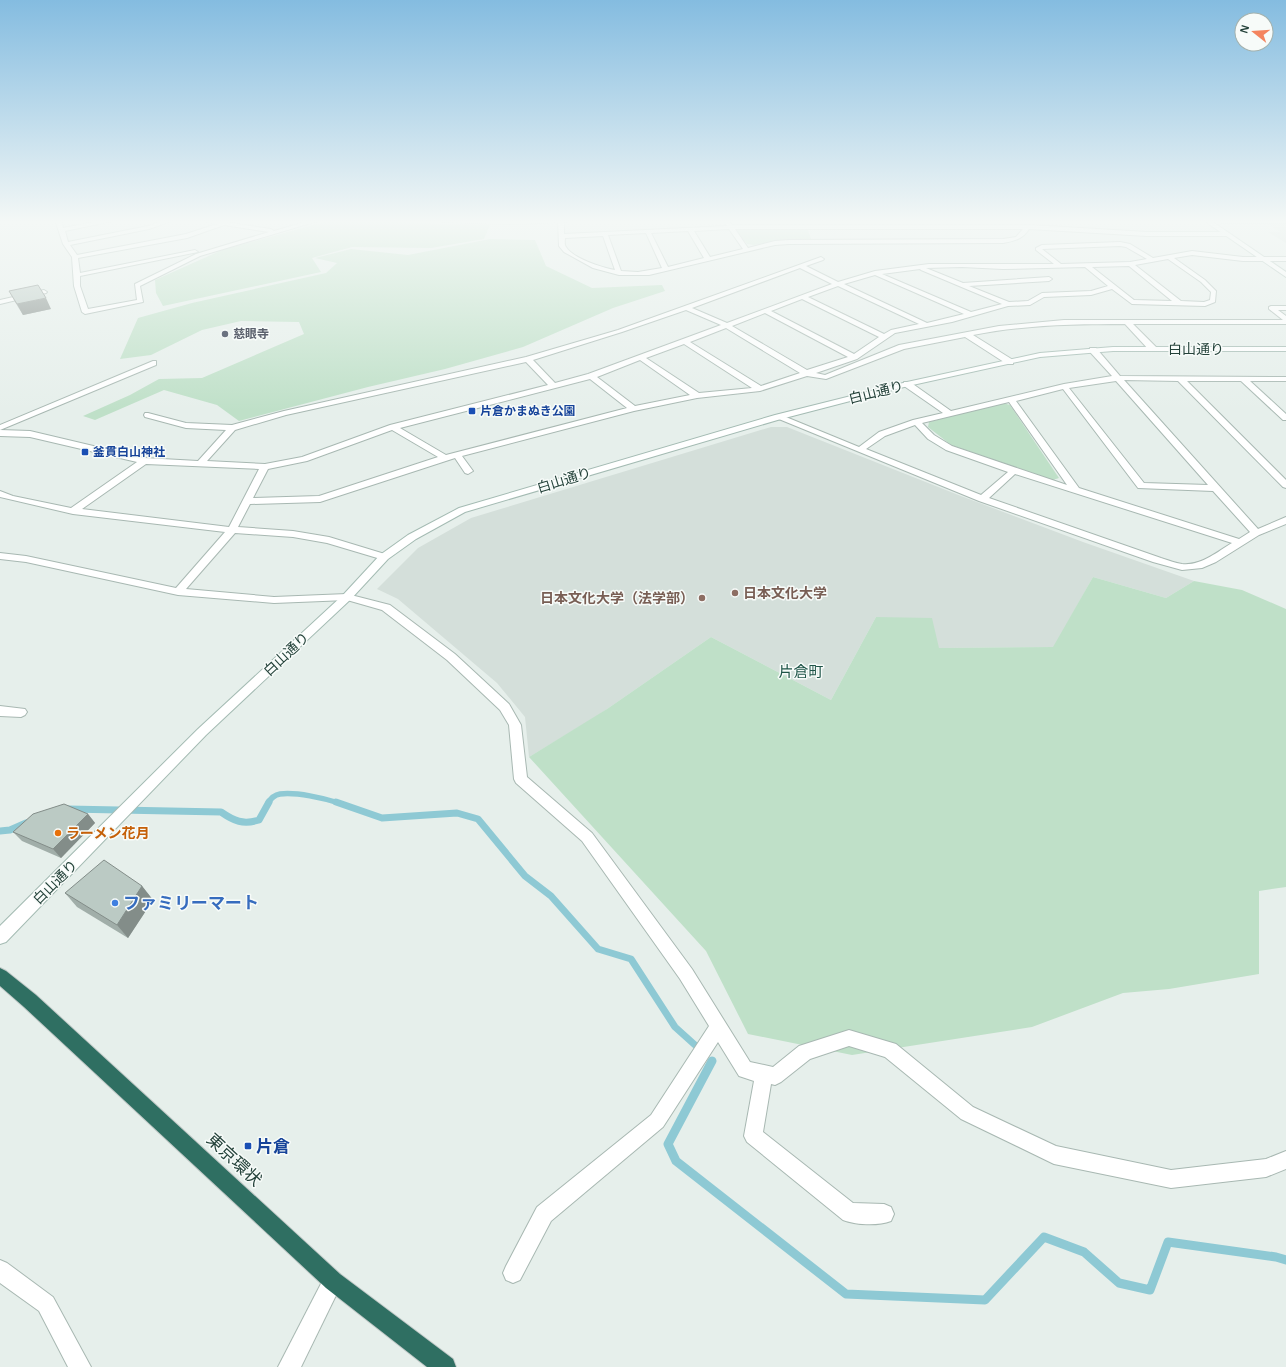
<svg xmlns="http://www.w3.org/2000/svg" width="1286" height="1367" font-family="Helvetica,'Noto Sans JP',sans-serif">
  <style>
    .built { fill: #d4dfda }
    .green { fill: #bfe0c8 }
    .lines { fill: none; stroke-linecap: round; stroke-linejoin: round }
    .stream-far2 { stroke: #8ec9d4; stroke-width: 5.5 }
    .stream-far1 { stroke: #8ec9d4; stroke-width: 7 }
    .stream { stroke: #8ec9d4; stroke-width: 9 }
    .street-casing { stroke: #a8b8b2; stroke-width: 2 }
    .secondary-casing { stroke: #a4bbb3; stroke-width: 2 }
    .highway-casing { stroke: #c2cac8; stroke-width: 2 }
    .street { fill: #fff; fill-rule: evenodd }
    .secondary { fill: #fff; fill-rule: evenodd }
    .highway { fill: #2f6f62; fill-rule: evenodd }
    .wall { fill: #a1aea9 }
    .shaded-wall { fill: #838d89 }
    .building { fill: #bbcac4; stroke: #838d89 }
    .worship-dot { fill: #6b7280; stroke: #f7fbf9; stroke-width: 1.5 }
    .transit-dot { fill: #1a4fb4; stroke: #f7fbf9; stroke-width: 1.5 }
    .education-dot { fill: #8d6e63; stroke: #f7fbf9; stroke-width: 1.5 }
    .food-dot { fill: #e8710a; stroke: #f7fbf9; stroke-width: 1.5 }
    .shop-dot { fill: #3f7fe0; stroke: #f7fbf9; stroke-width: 1.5 }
    .labels { text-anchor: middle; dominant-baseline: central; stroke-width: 3; stroke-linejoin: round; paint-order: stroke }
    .far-worship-label { font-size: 12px; font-weight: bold; fill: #5b616d; stroke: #f7fbf9; text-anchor: start }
    .far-transit-label { font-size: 12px; font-weight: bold; fill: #164399; stroke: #f7fbf9; text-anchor: start }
    .street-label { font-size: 14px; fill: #24423a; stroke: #f7fbf9 }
    .education-label { font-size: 14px; font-weight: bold; fill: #785e54; stroke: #f7fbf9; text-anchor: start }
    .food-label { font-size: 14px; font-weight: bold; fill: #c56008; stroke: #f7fbf9; text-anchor: start }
    .neighbourhood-label { font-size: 15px; fill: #1f5548; stroke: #f7fbf9 }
    .near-shop-label { font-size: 17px; font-weight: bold; fill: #366cbe; stroke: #f7fbf9; text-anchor: start }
    .near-transit-label { font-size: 17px; font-weight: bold; fill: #164399; stroke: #f7fbf9; text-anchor: start }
    .near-street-label { font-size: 17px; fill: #24423a; stroke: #f7fbf9 }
  </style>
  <rect width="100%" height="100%" fill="#e6efeb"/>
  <g class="built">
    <polygon points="1266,222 1286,222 1286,243 1268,232 1280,232"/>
    <polygon points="771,427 787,427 961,496 1083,542 1194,581 1166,598 1093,577 1054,647 939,648 876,617 831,700 711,637 597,716 529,757 525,717 497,683 398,599 377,589 418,548 471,518"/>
  </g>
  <g class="green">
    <polygon points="331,220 490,225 484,239 431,248 352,247 312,258 321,272 163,306 156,293 155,280 222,250"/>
    <polygon points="807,227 811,239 778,240 754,245 747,244 736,230 740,228"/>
    <polygon points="490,239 535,240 546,266 592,288 662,285 665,291 613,308 523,347 445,369 368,387 239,421 217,405 164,390 95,420 83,416 130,395 159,379 202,378 304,334 299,322 241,321 202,330 151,355 120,359 138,318 192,303 326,273 337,263 315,258 351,249 408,255"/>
    <polygon points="1003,403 1010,405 1059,478 1053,480 951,445 928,427 929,422"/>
    <polygon points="1093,577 1166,598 1194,581 1242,590 1286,609 1286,887 1259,891 1259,974 1169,989 1123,993 1032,1027 852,1055 748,1034 706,951 529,757 607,709 711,637 831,700 876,617 932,618 939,648 1053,647"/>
  </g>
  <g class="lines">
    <path class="stream-far2" d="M 268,803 C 271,798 274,795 280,794 C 297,792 323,798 339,803"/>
    <g class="stream-far1">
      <polyline points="336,802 382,818 457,813 478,819 525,876 551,896 598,949 631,959 675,1027 695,1045"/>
      <path d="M 68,809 L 221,812 C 234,821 243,825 259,820 L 269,802"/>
      <polyline points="0,831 10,830 26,823"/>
    </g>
    <polyline class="stream" points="712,1061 668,1144 676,1161 846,1294 985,1300 1044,1237 1084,1252 1119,1283 1150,1290 1168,1242 1276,1257 1286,1260"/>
    <g class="street-casing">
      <g id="street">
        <path d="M 55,220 L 61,220 L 63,228 L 105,220 L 117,220 L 65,231 L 68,242 L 148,226 L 165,220 L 174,220 L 149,229 L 70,245 L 77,255 L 186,234 L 217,224 L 198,220 L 212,220 L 271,229 L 274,231 L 312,220 L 321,220 L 200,256 L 140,286 L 143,302 L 85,314 L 82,312 L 74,286 L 72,257 L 63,244 ZM 224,225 L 269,232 L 196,254 L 135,284 L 137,300 L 88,309 L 80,286 L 80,276 L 198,252 L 195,250 L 80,273 L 78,258 L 187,238 Z"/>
        <path d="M 558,220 L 564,220 L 564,234 L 727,226 L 725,223 L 728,221 L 732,225 L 1031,225 L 1147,232 L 1226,232 L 1229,234 L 1226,236 L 1147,236 L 1029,229 C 1023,239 1014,241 1003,243 L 789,244 L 775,245 L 649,275 L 619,275 L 593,268 L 564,252 L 559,246 ZM 729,229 L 743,249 L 710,257 L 694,231 ZM 735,229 L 1023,229 L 1016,237 L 1003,239 L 789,240 L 775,241 L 748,248 ZM 688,231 L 704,258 L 668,267 L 651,233 ZM 646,233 L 662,268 L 638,272 L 621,271 L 608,235 ZM 603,236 L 615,270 C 603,268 572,258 566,247 C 564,244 565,241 565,238 Z"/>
        <polygon points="1219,220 1286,220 1286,223 1221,223"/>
        <path d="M 1120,242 L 1130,244 L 1153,258 L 1192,251 L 1243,257 L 1286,257 L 1286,261 L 1243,261 L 1192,255 L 1174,258 L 1205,280 L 1216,291 L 1215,302 L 1205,306 L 1132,304 L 1112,289 L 1091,295 L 1044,297 L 1030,305 L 1008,306 L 952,322 L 895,333 L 857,359 L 816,373 L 825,375 L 899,345 L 999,326 L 1064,320 L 1283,320 L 1269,309 L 1269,307 L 1271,306 L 1286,306 L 1286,310 L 1278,310 L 1286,316 L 1286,324 L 1133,324 L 1156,347 L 1157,349 L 1153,351 L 1150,351 L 1125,324 C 1074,324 1023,325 973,335 L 1013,360 L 1013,364 L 1007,364 L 965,337 L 904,349 L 826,379 L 807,376 L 760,391 L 697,398 L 634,411 L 462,456 L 473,471 L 468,474 L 465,473 L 455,458 L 320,502 L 250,504 L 238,527 L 293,531 L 329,537 L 388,555 L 389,557 L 384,560 L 327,543 L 293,537 L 235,533 L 186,589 L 274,597 L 347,594 L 390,605 L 455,654 L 509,704 L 521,725 L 527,777 L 592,833 L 692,969 L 750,1062 L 773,1067 L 799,1046 L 849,1030 L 896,1044 L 973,1107 L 1056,1146 L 1171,1170 L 1266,1159 L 1286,1151 L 1286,1169 L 1266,1177 L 1171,1188 L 1054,1164 L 961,1119 L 885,1057 L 849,1046 L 810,1059 L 781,1082 L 775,1085 L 771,1084 L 763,1132 L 853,1203 L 884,1204 L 891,1207 L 894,1214 L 891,1221 C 878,1226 856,1225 843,1220 L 747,1142 L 744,1136 L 754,1081 L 739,1076 L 718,1042 L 663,1127 L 551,1221 L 520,1280 L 513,1283 L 506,1280 L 503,1273 L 506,1266 L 537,1207 L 651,1115 L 709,1026 L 680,979 L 582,841 L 516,783 L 514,779 L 509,725 L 500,710 L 447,660 L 382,610 L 347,600 L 274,603 L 178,595 L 26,562 L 0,559 L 0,553 L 26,556 L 176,588 L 225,532 L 73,514 L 0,497 L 0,491 L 13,496 L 71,508 L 137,462 L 30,437 L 0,436 L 0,425 L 153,361 L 156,361 L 156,365 L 0,430 L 30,431 L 144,458 L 198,461 L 226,430 L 186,428 L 145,417 L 144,415 L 145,413 L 148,413 L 186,423 L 232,425 L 284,411 L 526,357 L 618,330 L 821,257 L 824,259 L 823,260 L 806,266 L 838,282 L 875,271 L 929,264 L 1054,264 L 1036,250 L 1036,248 L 1042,245 ZM 1120,246 L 1126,247 L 1147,259 L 1130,262 L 1061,264 L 1042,249 ZM 1168,259 L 1201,282 L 1211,292 L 1210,300 L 1204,302 L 1181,301 L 1135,265 ZM 1129,266 L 1172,301 L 1134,300 L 1092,267 ZM 962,267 L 1003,269 L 1085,267 L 1108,286 L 1091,291 L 1042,293 L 1028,301 L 1009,302 L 969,286 L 1049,281 L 1052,279 L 1049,277 L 963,283 L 926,268 ZM 800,268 L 832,284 L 727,323 L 692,308 ZM 920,269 L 921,270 L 1002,304 L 971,312 L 882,274 ZM 875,275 L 964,314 L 927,323 L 844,284 ZM 838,286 L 919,324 L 891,330 L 884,334 L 808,297 ZM 802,299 L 879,337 L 854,354 L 771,311 ZM 686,310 L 721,325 L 588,374 L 555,383 L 533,360 L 622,332 ZM 765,313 L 848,357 L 807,370 L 732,326 ZM 726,328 L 800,373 L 761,386 L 690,342 ZM 684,344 L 752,388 L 699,393 L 646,358 ZM 640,360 L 690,395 L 635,406 L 597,377 ZM 526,362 L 548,385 L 390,425 L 302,457 L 265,464 L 207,461 L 235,430 L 286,415 ZM 590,379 L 627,408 L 446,455 L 400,428 ZM 392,430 L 438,457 L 319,496 L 253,498 L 268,469 L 307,461 ZM 146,464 L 259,469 L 229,527 L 82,509 Z"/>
        <polygon points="44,290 47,292 46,293 0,304 0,300"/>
        <path d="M 1090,348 L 1096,348 L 1120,376 L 1286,377 L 1286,381 L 1250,381 L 1286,414 L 1286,420 L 1283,420 L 1241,381 L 1187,381 L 1286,480 L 1286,488 L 1283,487 L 1178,381 L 1124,380 L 1258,529 L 1286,517 L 1286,524 L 1259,535 L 1216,562 L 1202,568 L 1182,570 L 1153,562 L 979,501 L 774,417 L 778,415 L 781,415 L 859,447 L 879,432 L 913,420 L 943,413 L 904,386 L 904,382 L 910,382 L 951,411 L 1064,384 L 1112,376 L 1090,352 ZM 1116,381 L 1208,485 L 1144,483 L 1069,388 ZM 1063,389 L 1138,488 L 1213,491 L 1250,532 L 1239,539 L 1079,488 L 1016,401 ZM 1009,402 L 1067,485 L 952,446 L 934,435 L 922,423 ZM 915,425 L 928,439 L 946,450 L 1008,472 L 981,495 L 866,449 L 885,436 ZM 1015,474 L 1232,543 C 1217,552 1201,566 1182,564 C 1175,563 1168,560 1161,558 L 989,498 Z"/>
        <polygon points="0,706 25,709 27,712 25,715 21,717 0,716"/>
        <polygon points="0,1260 7,1263 53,1297 91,1367 68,1367 39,1311 0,1283"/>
        <polygon points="333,1271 340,1274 343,1281 301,1367 278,1367 326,1274"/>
      </g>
    </g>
    <g class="secondary-casing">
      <g id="secondary">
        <polygon points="439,220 569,220 566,222 511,224 442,222"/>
        <polygon points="1203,220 1210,220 1286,272 1286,277"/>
        <polygon points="1113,347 1286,347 1286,351 1113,351 1040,357 908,386 781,419 465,512 416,539 388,559 351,599 206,735 6,942 0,944 0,926 198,729 343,595 380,555 408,535 459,508 775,415 907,382 1040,353"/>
      </g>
    </g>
    <g class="highway-casing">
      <polygon id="highway" points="0,968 6,971 36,995 340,1274 453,1359 456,1367 427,1367 326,1288 24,1007 0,986"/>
    </g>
    <use href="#street" class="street"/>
    <use href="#secondary" class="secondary"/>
    <use href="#highway" class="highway"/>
  </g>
  <g class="wall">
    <polygon points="9,291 51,309 23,315 15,302"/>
    <polygon points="88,814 95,823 61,858 22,841 13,832"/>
    <polygon points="142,886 153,900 128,938 77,907 65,893"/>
  </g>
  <g class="shaded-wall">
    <polygon points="46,298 51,309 23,315 17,304"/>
    <polygon points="88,814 95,823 61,858 53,849"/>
    <polygon points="142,886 153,900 128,938 117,925"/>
  </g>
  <g class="building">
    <polygon points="38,285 46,298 17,304 9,291"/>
    <polygon points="64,804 88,814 53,849 13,832 33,814"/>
    <polygon points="104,860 142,886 117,925 65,893"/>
  </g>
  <linearGradient id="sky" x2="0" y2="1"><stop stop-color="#84bce0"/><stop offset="0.54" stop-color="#f4f8f6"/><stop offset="1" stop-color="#f4f8f6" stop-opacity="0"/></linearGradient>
  <rect width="1286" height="411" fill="url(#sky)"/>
  <circle class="worship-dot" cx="225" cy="334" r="4"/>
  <g class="transit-dot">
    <rect x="468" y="407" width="8" height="8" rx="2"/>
    <rect x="81" y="448" width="8" height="8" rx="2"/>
    <rect x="244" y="1142" width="8" height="8" rx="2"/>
  </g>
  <g class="education-dot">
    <circle cx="735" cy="593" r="4"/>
    <circle cx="702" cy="598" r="4"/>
  </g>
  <circle class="food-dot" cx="58" cy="833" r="4"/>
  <circle class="shop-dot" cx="115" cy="903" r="4"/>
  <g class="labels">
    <g class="far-worship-label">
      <text x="233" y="334">慈眼寺</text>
    </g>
    <g class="far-transit-label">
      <text x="480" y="411">片倉かまぬき公園</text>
      <text x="93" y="452">釜貫白山神社</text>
    </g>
    <g class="street-label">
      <text x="1196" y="349">白山通り</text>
      <text transform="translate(876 392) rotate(-14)">白山通り</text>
      <text transform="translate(564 480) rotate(-17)">白山通り</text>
      <text transform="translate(286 654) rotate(-43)">白山通り</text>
      <text transform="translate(55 882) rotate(-45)">白山通り</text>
    </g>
    <g class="education-label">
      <text x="743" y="593">日本文化大学</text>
      <text x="694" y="598" text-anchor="end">日本文化大学（法学部）</text>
    </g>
    <g class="food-label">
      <text x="66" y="833">ラーメン花月</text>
    </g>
    <g class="neighbourhood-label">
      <text x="801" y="671">片倉町</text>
    </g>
    <g class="near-shop-label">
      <text x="123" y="903">ファミリーマート</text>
    </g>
    <g class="near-transit-label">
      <text x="256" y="1146">片倉</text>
    </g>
    <g class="near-street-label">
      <text transform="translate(234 1160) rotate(43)">東京環状</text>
    </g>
  </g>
  <g transform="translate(1254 32) rotate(287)"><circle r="19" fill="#f7fbf9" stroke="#a3b1ad"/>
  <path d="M0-3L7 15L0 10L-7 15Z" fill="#f4845f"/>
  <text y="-6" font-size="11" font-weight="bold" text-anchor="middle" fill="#24423a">N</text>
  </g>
</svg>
